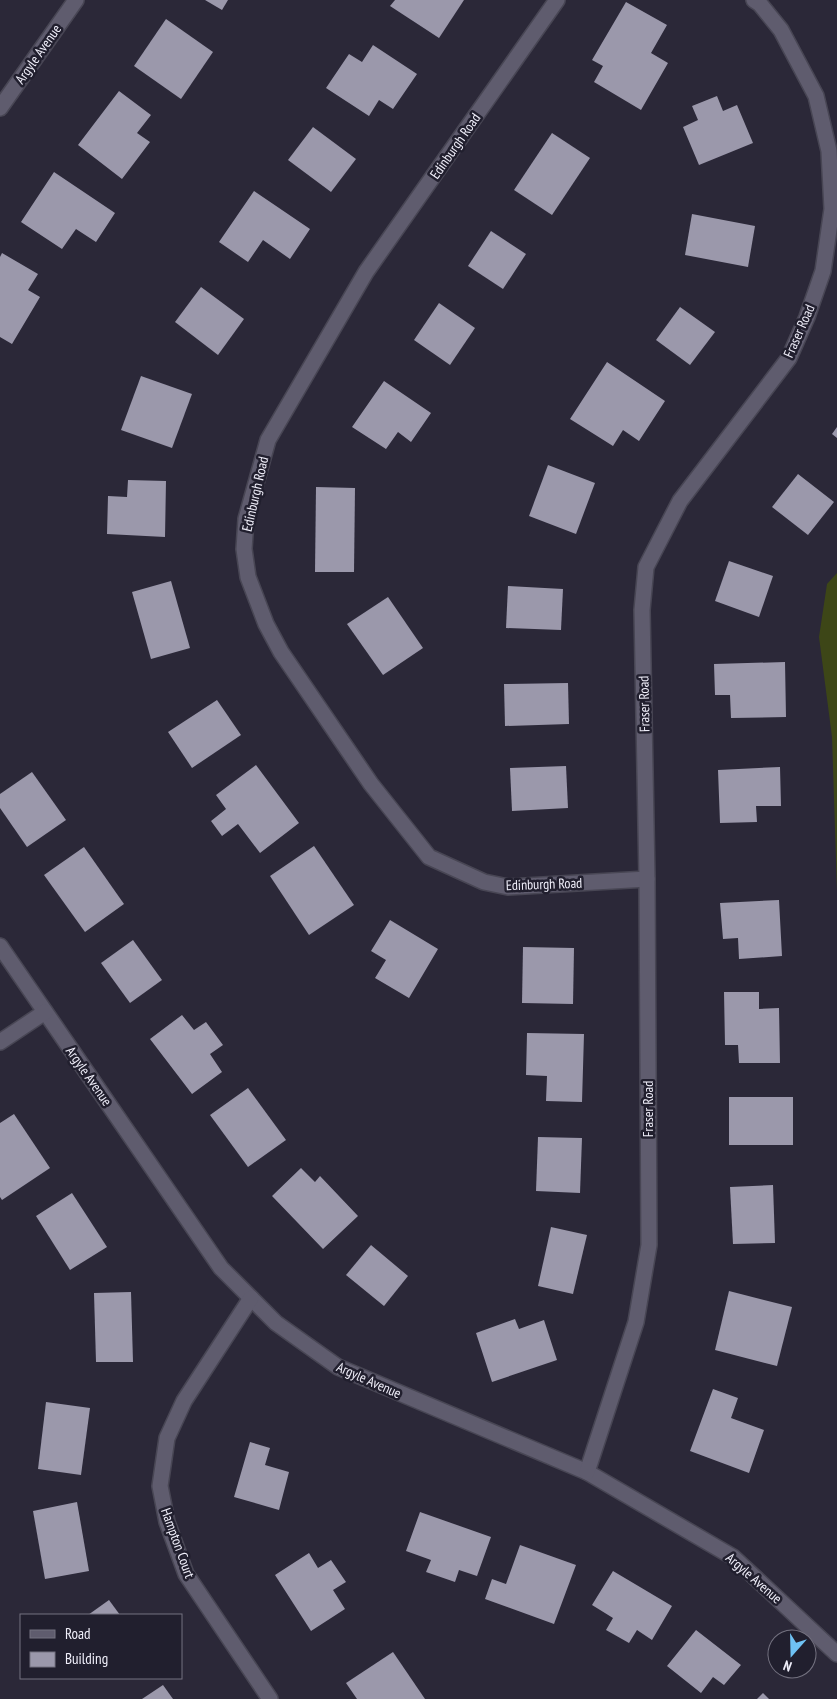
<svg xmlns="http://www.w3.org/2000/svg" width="837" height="1699" font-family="'PT Sans Narrow',sans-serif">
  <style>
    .green { fill: #3d4617 }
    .building { fill: #9b98ab }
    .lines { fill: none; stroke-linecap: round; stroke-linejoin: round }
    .street-casing { stroke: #484654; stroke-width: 18 }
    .street { stroke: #5f5c6e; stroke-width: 15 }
    .labels { text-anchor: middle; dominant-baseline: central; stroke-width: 5; stroke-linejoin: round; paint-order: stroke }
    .street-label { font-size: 14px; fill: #f0effa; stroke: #211f2e }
  </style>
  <rect width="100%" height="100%" fill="#2b2838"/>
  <polygon class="green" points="837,573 837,891 832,737 819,637 827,584"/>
  <g class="building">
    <polygon points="205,0 228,0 222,10"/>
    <polygon points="395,0 464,0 439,38 390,6"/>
    <polygon points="626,2 667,25 651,53 668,63 641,110 594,82 603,66 592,60"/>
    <polygon points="166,19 213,52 181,99 134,66"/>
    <polygon points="373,45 417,74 393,109 379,100 369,116 326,88 349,54 362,62"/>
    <polygon points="119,91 151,115 137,133 150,142 122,179 78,145"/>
    <polygon points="717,96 723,111 737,105 753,143 699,165 683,127 698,120 692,106"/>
    <polygon points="313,127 356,159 331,192 288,160"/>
    <polygon points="552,133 590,158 552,215 514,190"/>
    <polygon points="54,172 115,213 96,242 76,229 62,249 21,222"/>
    <polygon points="254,191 310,229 290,259 263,240 248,262 219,242"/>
    <polygon points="692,214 755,226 748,267 685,255"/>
    <polygon points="491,231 526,254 503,289 468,266"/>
    <polygon points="2,253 38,274 28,290 40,297 12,344 0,337 0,257"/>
    <polygon points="201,287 244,319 218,355 175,322"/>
    <polygon points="439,303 475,328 450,365 414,340"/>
    <polygon points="680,307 715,332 690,365 656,340"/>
    <polygon points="607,362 665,401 639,441 623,430 613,446 570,419"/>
    <polygon points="141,376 192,394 172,448 121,430"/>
    <polygon points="384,381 431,413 411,442 398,432 386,449 352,427"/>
    <polygon points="837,427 837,438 832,434"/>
    <polygon points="548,465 595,483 576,534 529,516"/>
    <polygon points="798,474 834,502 808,535 772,507"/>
    <polygon points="128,480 166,481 165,537 107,534 108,496 127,497"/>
    <polygon points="316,487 355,488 354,572 315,572"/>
    <polygon points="729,561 773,576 759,617 715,601"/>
    <polygon points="171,581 190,648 151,659 132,592"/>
    <polygon points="508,586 563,589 561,630 506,628"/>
    <polygon points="388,597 423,648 383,675 347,624"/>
    <polygon points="785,662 786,717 731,718 730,695 715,695 714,664"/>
    <polygon points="568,683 569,724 505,726 504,684"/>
    <polygon points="217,700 241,735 192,768 168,732"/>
    <polygon points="256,765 299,823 260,853 238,824 222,836 211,821 226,809 216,795"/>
    <polygon points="566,766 568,808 512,811 510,768"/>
    <polygon points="780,767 781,806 756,806 757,822 720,823 718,770"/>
    <polygon points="32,772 66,820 27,847 0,808 0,794"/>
    <polygon points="314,846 354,905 309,935 270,876"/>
    <polygon points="84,847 124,904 85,932 44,875"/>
    <polygon points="779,900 782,956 739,959 738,938 723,939 720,903"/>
    <polygon points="390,920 438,949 409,998 375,978 386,960 371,951"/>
    <polygon points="133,940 162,980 130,1003 101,963"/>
    <polygon points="523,947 574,948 573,1004 522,1003"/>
    <polygon points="724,992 759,992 759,1009 779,1008 780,1063 739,1063 738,1045 725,1045"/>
    <polygon points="182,1015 194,1030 206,1022 223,1045 210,1054 222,1072 192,1094 150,1039"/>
    <polygon points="527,1033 584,1034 582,1102 546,1101 547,1076 526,1075"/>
    <polygon points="248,1088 286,1140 248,1167 210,1115"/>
    <rect x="729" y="1097" width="64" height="48"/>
    <polygon points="14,1114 50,1168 2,1200 0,1197 0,1123"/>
    <polygon points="538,1137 582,1138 580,1193 536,1191"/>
    <polygon points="301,1168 315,1182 320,1176 358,1216 323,1249 272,1196"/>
    <polygon points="773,1185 775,1243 733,1244 730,1187"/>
    <polygon points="72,1193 107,1247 70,1270 36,1216"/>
    <polygon points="551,1227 587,1235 573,1294 538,1286"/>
    <polygon points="371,1245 408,1276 384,1306 346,1275"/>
    <polygon points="729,1291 792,1307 777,1366 715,1350"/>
    <polygon points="131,1292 133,1362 96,1362 94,1293"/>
    <polygon points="515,1319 519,1329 544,1320 557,1360 492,1382 476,1333"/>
    <polygon points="713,1389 738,1398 731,1418 764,1430 749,1473 690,1451"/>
    <polygon points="46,1402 90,1408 81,1475 38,1469"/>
    <polygon points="250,1442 270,1448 265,1465 289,1472 279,1510 234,1497"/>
    <polygon points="77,1502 89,1571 45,1579 33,1511"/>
    <polygon points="420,1512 491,1537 477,1576 459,1570 455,1582 426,1572 431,1560 406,1551"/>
    <polygon points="520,1545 576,1565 554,1624 485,1599 492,1579 506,1584"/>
    <polygon points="309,1553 318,1568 331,1560 346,1582 333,1590 345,1609 311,1631 275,1575"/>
    <polygon points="613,1571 672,1606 652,1640 637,1630 629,1643 606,1630 613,1618 592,1605"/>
    <polygon points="109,1600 120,1615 88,1615"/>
    <polygon points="696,1630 741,1665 724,1685 713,1677 701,1693 667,1666"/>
    <polygon points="393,1652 425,1699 357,1699 346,1683"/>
    <polygon points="163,1685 173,1699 142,1699"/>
    <polygon points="763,1693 769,1699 757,1699"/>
  </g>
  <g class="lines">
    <g class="street-casing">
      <g id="street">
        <polyline points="557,0 366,272 268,440 246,519 244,549 248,577 266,624 281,652 371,784 429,857 484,882 508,887 647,879"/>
        <polyline points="0,108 76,0"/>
        <polyline points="0,946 221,1268 276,1323 338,1367 587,1472 733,1557 837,1654"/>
        <polyline points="0,1042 45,1012"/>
        <polyline points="251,1298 184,1401 167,1438 160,1486 167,1522 186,1574 270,1699"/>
        <polyline points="587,1472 636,1322 649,1245 647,879 642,610 646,567 680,501 789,358 807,317 823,271 832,209 829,151 816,96 781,30 760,4 754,0"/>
      </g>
    </g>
    <use href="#street" class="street"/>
  </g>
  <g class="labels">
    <g class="street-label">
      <text transform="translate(38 54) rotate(-55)">Argyle Avenue</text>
      <text transform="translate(455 146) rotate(-55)">Edinburgh Road</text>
      <text transform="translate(799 331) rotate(-66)">Fraser Road</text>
      <text transform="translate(255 494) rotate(-77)">Edinburgh Road</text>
      <text transform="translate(644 704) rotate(-91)">Fraser Road</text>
      <text transform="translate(544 884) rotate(-2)">Edinburgh Road</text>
      <text transform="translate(89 1076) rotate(55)">Argyle Avenue</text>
      <text transform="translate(648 1109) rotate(-90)">Fraser Road</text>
      <text transform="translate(369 1380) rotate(24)">Argyle Avenue</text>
      <text transform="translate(178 1543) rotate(70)">Hampton Court</text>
      <text transform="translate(754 1578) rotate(41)">Argyle Avenue</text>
    </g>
  </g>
  <rect x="20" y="1614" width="162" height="65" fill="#211f2e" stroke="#747280"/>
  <rect x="30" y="1630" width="25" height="8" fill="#5f5c6e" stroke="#747280"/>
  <text x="65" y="1639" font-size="15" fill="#f0effa">Road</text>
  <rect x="30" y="1652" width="25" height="15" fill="#9b98ab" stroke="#747280"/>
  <text x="65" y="1664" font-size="15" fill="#f0effa">Building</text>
  <g transform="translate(792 1654) rotate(200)"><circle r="24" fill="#211f2e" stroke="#747280"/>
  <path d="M0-4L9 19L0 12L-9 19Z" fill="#6fc2f4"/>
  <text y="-8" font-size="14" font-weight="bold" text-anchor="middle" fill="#f0effa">N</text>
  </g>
</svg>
